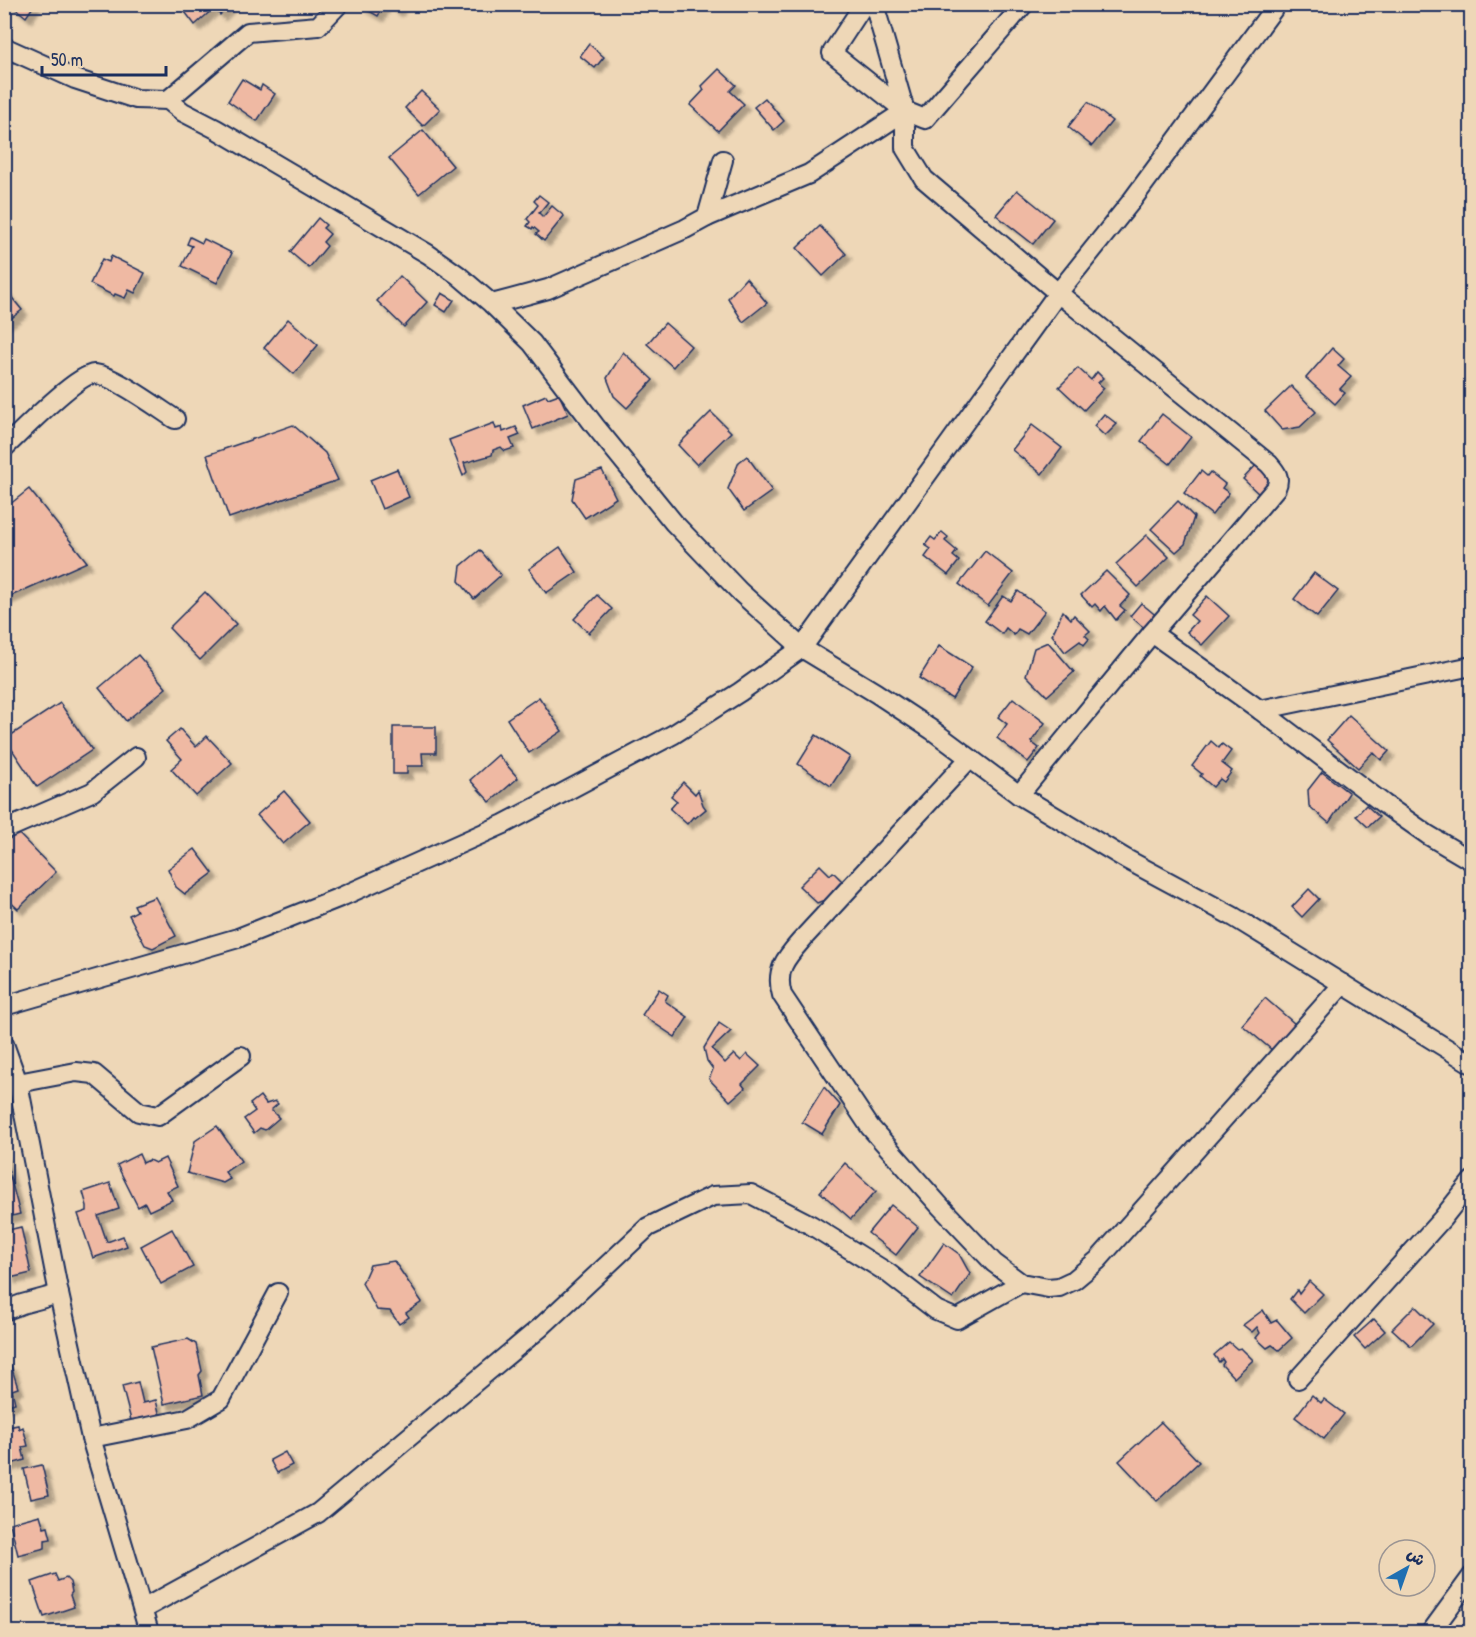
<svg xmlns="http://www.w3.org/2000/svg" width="1476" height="1637" font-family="'Patrick Hand','Playpen Sans Arabic',sans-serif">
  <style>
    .building { fill: #efb9a3; stroke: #1b2f5e; stroke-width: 1.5; filter: url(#shadow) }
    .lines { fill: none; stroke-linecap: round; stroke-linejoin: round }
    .street-casing { stroke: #1b2f5e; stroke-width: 22 }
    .street { stroke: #eed7b7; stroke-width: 18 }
  </style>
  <defs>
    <filter id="shadow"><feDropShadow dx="5.5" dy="5.5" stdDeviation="1.5" flood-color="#0004"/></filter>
  </defs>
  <rect width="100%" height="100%" fill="#eed7b7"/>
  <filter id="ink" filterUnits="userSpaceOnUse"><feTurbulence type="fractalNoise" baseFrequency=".0167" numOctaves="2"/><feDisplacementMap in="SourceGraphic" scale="12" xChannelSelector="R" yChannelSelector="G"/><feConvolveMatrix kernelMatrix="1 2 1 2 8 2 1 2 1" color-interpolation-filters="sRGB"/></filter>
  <g filter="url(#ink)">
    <g class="building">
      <polygon points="10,4 35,4 26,17"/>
      <polygon points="179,4 231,4 220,15 214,8 195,25"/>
      <polygon points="364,4 385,4 378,16 362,7"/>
      <polygon points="387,4 401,4 397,11"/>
      <polygon points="589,44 604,57 595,68 580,56"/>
      <polygon points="719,69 736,85 730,91 744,104 718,131 690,105 704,90 702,86"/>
      <polygon points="242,79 260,90 262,85 275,94 257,121 228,101"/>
      <polygon points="421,91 440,109 423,126 405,108"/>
      <polygon points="765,98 784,121 774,130 754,107"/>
      <polygon points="1088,102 1112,121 1092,146 1068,127"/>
      <polygon points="423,130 453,166 419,194 389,158"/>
      <polygon points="1017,190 1053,219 1033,244 996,215"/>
      <polygon points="539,195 548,202 539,213 543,217 552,206 564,216 544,241 536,234 539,232 533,227 532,229 527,226 530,222 527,219 538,205 534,201"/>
      <polygon points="318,218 326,225 323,228 330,234 323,242 327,246 309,268 290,252"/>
      <polygon points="820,226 846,254 823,276 797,248"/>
      <polygon points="190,237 202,243 204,239 232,253 217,283 182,266 192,246 187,244"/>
      <polygon points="111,256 145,273 135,293 129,290 125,298 115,294 114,296 90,284 102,259 109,262"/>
      <polygon points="400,276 427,302 404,327 377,301"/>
      <polygon points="746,278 767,303 743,322 728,298"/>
      <polygon points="4,288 22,310 4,324"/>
      <polygon points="442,293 454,300 446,312 435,305"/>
      <polygon points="288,319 318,345 294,374 264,348"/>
      <polygon points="665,323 691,346 673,367 647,344"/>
      <polygon points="1332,348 1344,359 1338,366 1351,377 1340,389 1345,393 1335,404 1306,378"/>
      <polygon points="623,352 653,380 627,408 614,396 607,378"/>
      <polygon points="1078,368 1091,380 1097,372 1103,378 1098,383 1104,388 1084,410 1059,387"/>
      <polygon points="1291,386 1316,412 1300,427 1282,430 1265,411"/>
      <polygon points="559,394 568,414 533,429 523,405 546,395 548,398"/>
      <polygon points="711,412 731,432 697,465 678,445"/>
      <polygon points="1104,414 1117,424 1105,436 1094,426"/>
      <polygon points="1162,414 1191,437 1170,464 1141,441"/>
      <polygon points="494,423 496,429 502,427 503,432 516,427 520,435 510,439 514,448 505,451 501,447 493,450 492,455 464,463 467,472 463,476 449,440"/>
      <polygon points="293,425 325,453 338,480 229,518 207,455"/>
      <polygon points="1032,425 1062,448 1042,474 1012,450"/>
      <polygon points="747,456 772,491 744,511 728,489 739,462"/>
      <polygon points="1258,463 1275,479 1260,495 1243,479"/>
      <polygon points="397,469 409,497 382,509 370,480"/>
      <polygon points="602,470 616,498 585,518 572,499 576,479"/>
      <polygon points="1201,471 1207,476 1210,472 1225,484 1222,488 1229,493 1212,515 1184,493"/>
      <polygon points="29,489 87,562 4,599 4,509"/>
      <polygon points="1178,501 1194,517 1185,544 1176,552 1151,529"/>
      <polygon points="942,532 948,537 945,541 957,551 953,556 959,561 948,575 925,557 931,549 925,545 931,537 935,540"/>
      <polygon points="1147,535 1169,557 1138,587 1116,564"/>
      <polygon points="560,547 577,572 546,593 529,569"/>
      <polygon points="480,550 501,575 474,599 459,581 461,566"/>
      <polygon points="985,551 1013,573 988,606 959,584"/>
      <polygon points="1106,571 1130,595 1120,606 1125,610 1116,620 1105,606 1101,611 1095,604 1092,607 1081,595"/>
      <polygon points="1314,573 1338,591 1317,617 1294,599"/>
      <polygon points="1018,591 1045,611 1027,634 1018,629 1014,635 1006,628 1002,634 985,621 1003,596 1011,601"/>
      <polygon points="205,592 236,624 200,660 169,628"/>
      <polygon points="597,595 612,609 589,633 574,619"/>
      <polygon points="1207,596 1229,616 1202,645 1187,632 1197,621 1190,615"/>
      <polygon points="1141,603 1159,618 1148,631 1130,616"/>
      <polygon points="1063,611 1071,619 1074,615 1090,631 1085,635 1089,639 1084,645 1080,641 1065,652 1052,635"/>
      <polygon points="1048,642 1074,672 1047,696 1026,675 1034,648"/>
      <polygon points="939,646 972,667 952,699 919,678"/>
      <polygon points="138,655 166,688 126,721 99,688"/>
      <polygon points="539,697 562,731 529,753 507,719"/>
      <polygon points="1013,698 1045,723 1031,742 1039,748 1028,762 997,738 1007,724 998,717"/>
      <polygon points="60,703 92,750 37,787 5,739"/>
      <polygon points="1349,715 1389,751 1381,760 1373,752 1358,768 1327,740"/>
      <polygon points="393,727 436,727 436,753 422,753 423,766 407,766 407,774 393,774"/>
      <polygon points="180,729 196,747 207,736 232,763 196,796 171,769 182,759 166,741"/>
      <polygon points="816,735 850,757 831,786 798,764"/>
      <polygon points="1211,741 1219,748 1222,744 1231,751 1222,763 1232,771 1224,782 1220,779 1213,787 1200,776 1202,774 1192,766"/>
      <polygon points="498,755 518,778 490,802 470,780"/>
      <polygon points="1322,772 1349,793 1329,823 1309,806 1308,790"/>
      <polygon points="683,782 695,794 698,790 703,805 706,809 695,818 693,817 687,824 670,809 677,801 671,796"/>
      <polygon points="284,791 310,821 283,844 257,815"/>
      <polygon points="1366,805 1379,817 1368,827 1356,816"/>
      <polygon points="17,832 56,872 18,909 4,896 4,843"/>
      <polygon points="195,849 213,873 185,894 176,887 168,869"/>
      <polygon points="820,865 830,875 833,872 842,881 833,891 836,895 830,902 827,899 817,903 799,886"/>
      <polygon points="1309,889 1319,899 1302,917 1292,907"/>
      <polygon points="155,897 176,936 153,948 145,945 129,915 137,911 134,905"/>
      <polygon points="659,989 668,995 665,1001 688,1017 675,1037 642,1015"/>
      <polygon points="1265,998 1295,1024 1272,1050 1242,1025"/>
      <polygon points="719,1023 731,1031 712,1049 725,1063 734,1054 741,1061 747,1054 760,1066 742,1084 745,1088 730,1101 709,1079 713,1069 707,1061 704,1048"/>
      <polygon points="824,1087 840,1105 822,1134 802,1122"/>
      <polygon points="260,1096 266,1104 275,1101 278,1104 271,1110 279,1118 265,1130 260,1128 254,1133 244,1119 255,1111 250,1104"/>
      <polygon points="217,1126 241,1161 225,1172 230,1179 223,1183 187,1173 195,1141"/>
      <polygon points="4,1154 20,1214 4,1218"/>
      <polygon points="139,1154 143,1163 149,1160 155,1163 165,1158 178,1186 167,1191 172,1200 149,1211 145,1203 138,1207 117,1165"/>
      <polygon points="845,1163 876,1191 851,1219 820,1192"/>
      <polygon points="110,1183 119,1209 98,1216 107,1242 123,1236 127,1246 93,1258 78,1214 87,1211 87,1206 83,1192"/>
      <polygon points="891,1205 918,1227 896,1255 868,1233"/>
      <polygon points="21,1227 31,1273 10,1278 4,1254 4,1231"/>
      <polygon points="172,1229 193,1267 161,1284 141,1246"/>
      <polygon points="944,1243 959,1254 970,1274 953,1299 920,1277"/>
      <polygon points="394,1261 422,1302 406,1313 409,1317 399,1324 390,1311 377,1310 362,1283 370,1265"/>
      <polygon points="1309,1281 1323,1294 1304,1313 1290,1299 1297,1290 1299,1294"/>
      <polygon points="1415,1306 1433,1324 1411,1346 1392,1329"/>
      <polygon points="1263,1310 1271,1323 1277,1320 1292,1338 1279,1350 1272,1345 1267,1348 1256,1338 1260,1333 1257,1327 1252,1332 1243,1325"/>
      <polygon points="1374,1319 1385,1331 1365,1349 1354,1337"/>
      <polygon points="188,1339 196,1344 202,1371 199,1375 203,1395 164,1404 151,1347"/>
      <polygon points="1229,1342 1237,1349 1241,1348 1253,1360 1234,1378 1222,1365 1224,1362 1222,1359 1219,1362 1214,1355"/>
      <polygon points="4,1362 6,1362 8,1367 11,1366 18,1388 12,1390 15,1403 4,1406"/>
      <polygon points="138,1382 143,1403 156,1400 161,1421 133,1428 122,1386"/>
      <polygon points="1312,1395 1321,1403 1324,1399 1344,1414 1324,1439 1295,1417"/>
      <polygon points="7,1421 8,1427 18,1425 19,1429 23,1427 28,1446 22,1447 25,1460 4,1466 4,1422"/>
      <polygon points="1161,1422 1199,1462 1157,1501 1119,1461"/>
      <polygon points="285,1452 292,1465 277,1473 270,1460"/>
      <polygon points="42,1465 49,1495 31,1499 24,1469"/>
      <polygon points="40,1515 44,1528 48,1527 51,1539 45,1540 45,1548 18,1555 10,1523"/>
      <polygon points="55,1574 58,1581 66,1578 70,1582 72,1592 70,1595 74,1607 44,1617 32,1582"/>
      <polygon points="618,1623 626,1632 607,1632"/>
    </g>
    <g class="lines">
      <g class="street-casing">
        <g id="street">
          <polyline points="864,4 832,53 905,111 925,119 1024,4"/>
          <polyline points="4,47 75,79 136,99 168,100 183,112 216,129 428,254 458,275 492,304 532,343 595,426 674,523 740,592 802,648 876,693 932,730 1019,795 1126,859 1234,917 1472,1064"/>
          <polyline points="168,100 248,32 318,26 339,4"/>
          <path d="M 905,111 L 905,148 L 924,179 L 1058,293 L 1269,464 C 1276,472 1281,477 1276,488 L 1152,633 L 1019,795"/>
          <polyline points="707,217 809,174 905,111 874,4"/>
          <polyline points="492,304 548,289 685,229 707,217 723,160"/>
          <path d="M 4,448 C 19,434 76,375 94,374 C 112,374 158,408 175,419"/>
          <polyline points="1152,633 1260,710 1384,804 1428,835 1472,861"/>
          <polyline points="1260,710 1472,666"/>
          <path d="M 969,759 L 806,935 C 789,955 774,967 782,995 L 870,1127 L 940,1206 L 994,1263 L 1021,1283 L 1048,1288 L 1059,1287 L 1074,1280 L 1098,1260 L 1343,984"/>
          <polyline points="4,830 92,792 136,757"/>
          <polyline points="4,1006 238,938 343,896 504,824 674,734 740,692 802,648 1058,293 1130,203 1277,4"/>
          <polyline points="4,1044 18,1083 59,1294 91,1438 149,1632"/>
          <polyline points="18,1083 76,1072 94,1074 139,1112 158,1116 241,1056"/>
          <polyline points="4,1311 22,1304 59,1294"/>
          <polyline points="1298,1379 1442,1219 1472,1181"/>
          <polyline points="91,1438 187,1419 221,1399 278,1293"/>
          <polyline points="143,1609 318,1513 541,1327 648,1227 713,1196 751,1194 811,1225 888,1273 936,1310 957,1319 1021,1283"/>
          <polyline points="1431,1632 1472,1576"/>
        </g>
      </g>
      <use href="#street" class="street"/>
    </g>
  </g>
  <rect width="1476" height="1637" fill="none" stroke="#eed7b7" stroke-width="24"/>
  <rect x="12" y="12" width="1452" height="1613" fill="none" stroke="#1b2f5e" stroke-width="2" filter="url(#ink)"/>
  <g transform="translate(1407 1568) rotate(40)"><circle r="28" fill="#eed7b7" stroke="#9a9493" stroke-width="1.5"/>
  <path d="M0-4.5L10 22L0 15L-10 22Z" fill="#1f6fb2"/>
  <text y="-9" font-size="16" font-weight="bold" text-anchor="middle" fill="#1b2f5e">ش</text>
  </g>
  <path d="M42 66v9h124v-9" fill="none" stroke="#1b2f5e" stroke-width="3"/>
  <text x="51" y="66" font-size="18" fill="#1b2f5e" stroke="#eed7b7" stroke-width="4.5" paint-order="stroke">50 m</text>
</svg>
